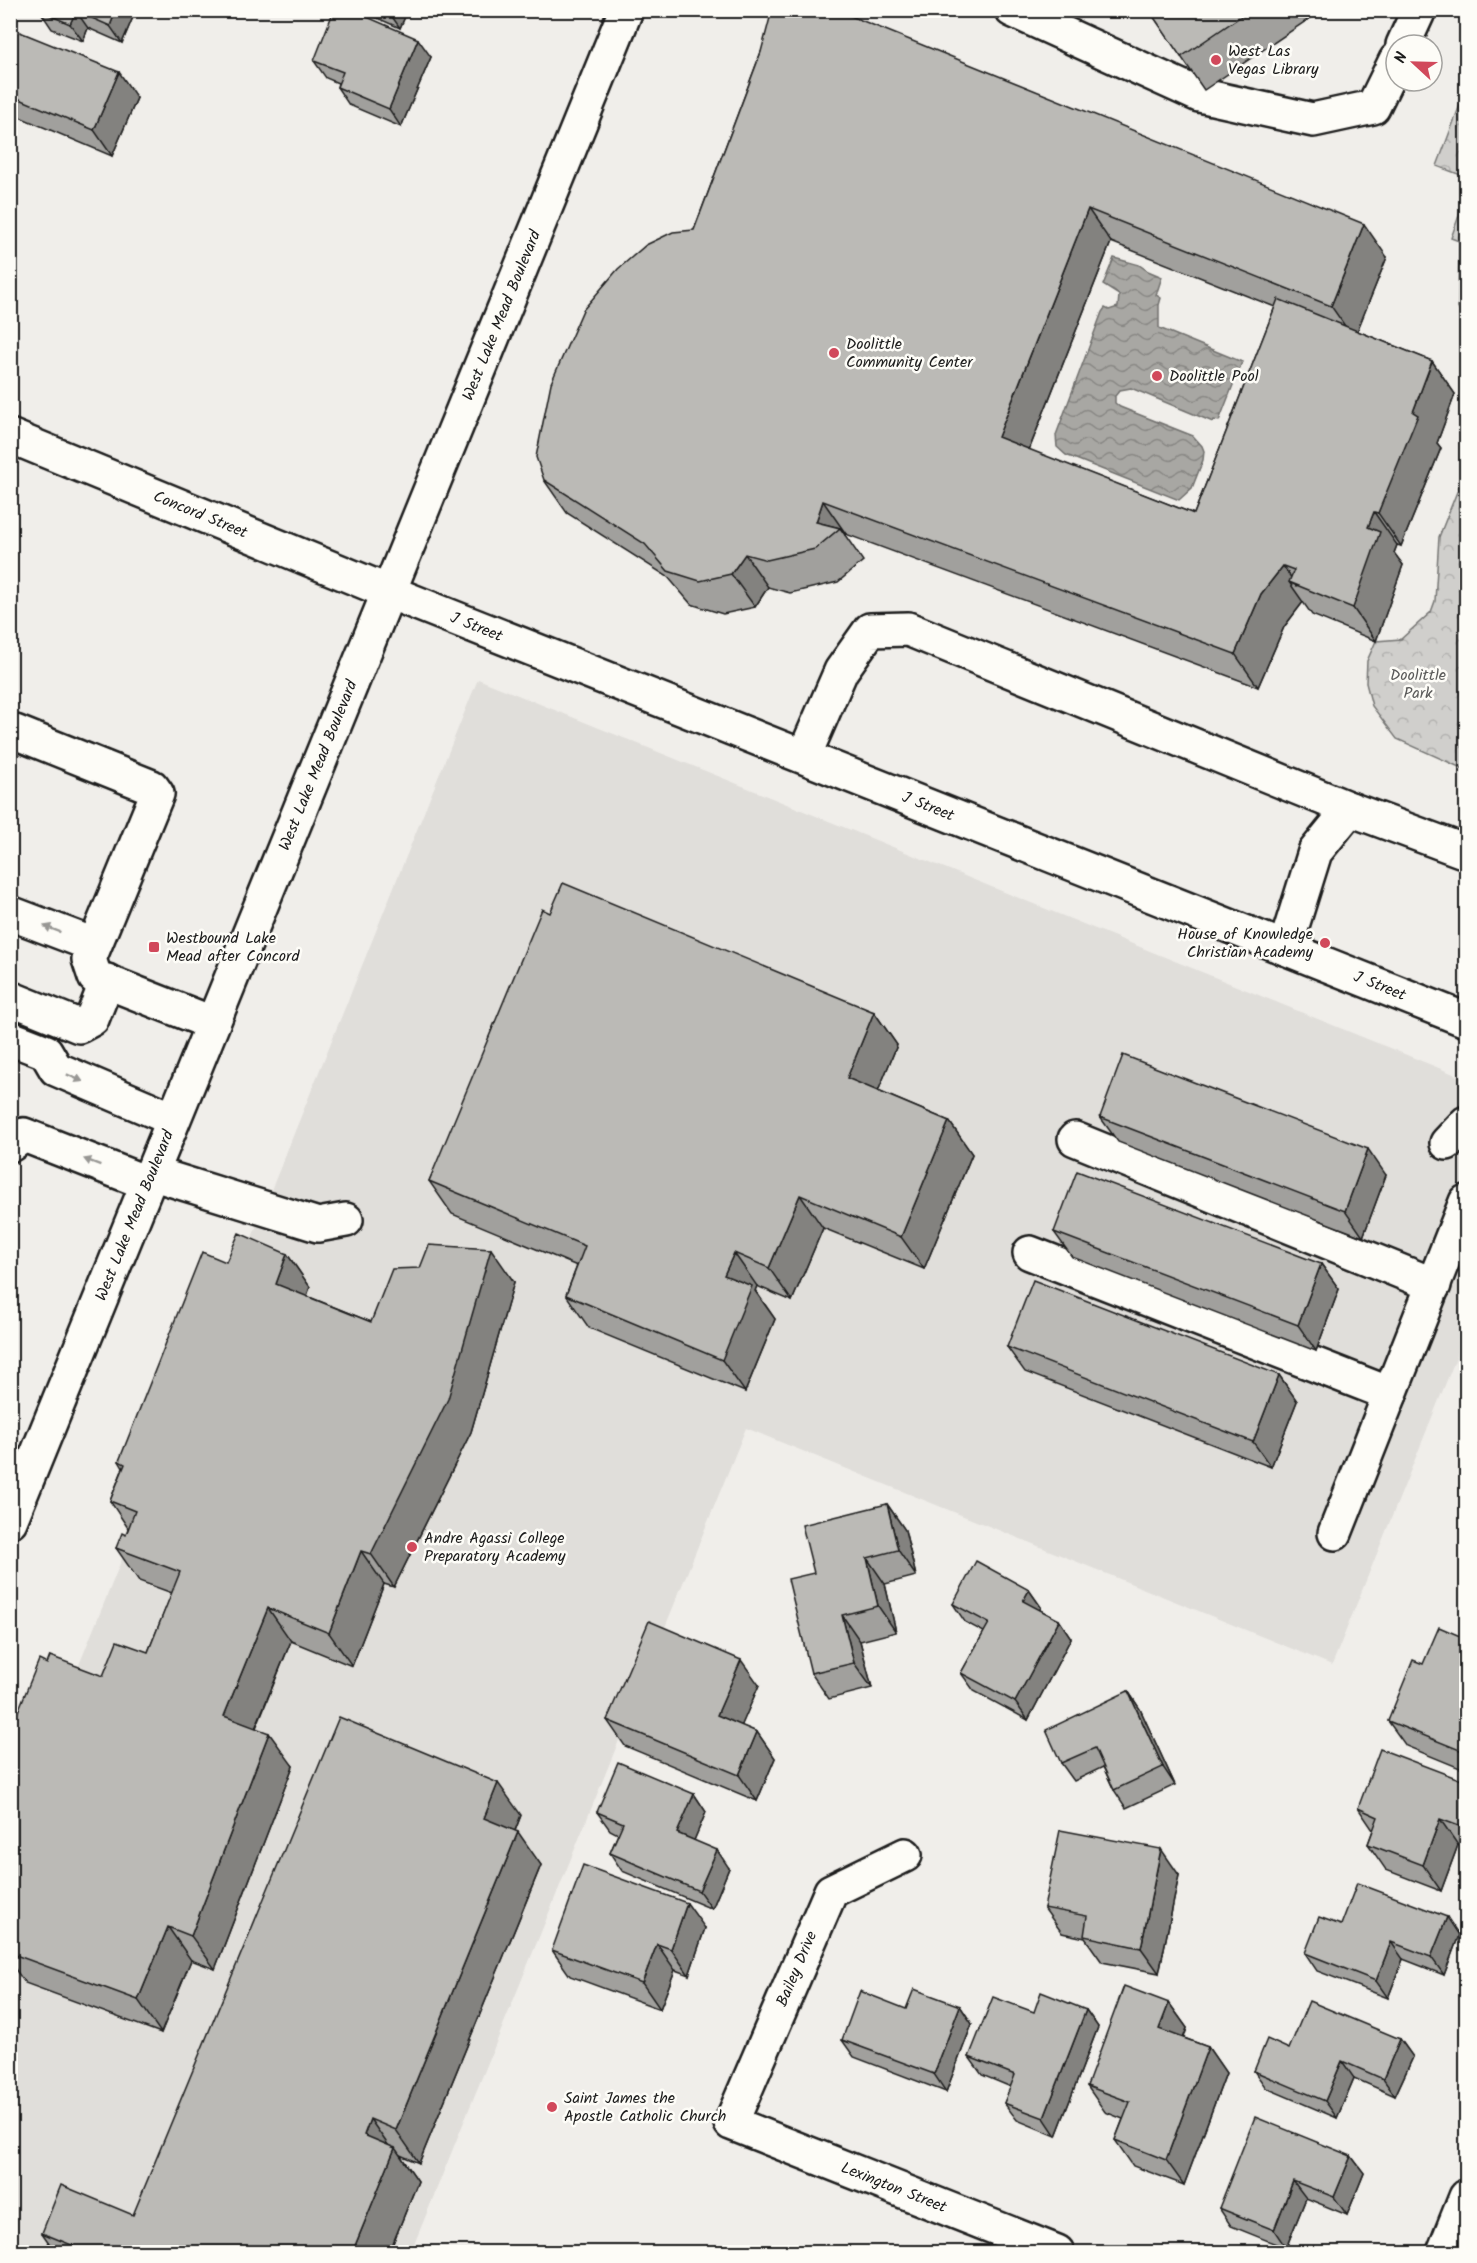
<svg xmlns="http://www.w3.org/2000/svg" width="1477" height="2263" font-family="Kalam,sans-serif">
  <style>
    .built { fill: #e0deda }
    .park { fill: url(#park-crowns); stroke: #767674; stroke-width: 1.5 }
    .water { fill: url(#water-waves); stroke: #706f6d; stroke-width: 1.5 }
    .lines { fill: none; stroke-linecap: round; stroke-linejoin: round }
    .minor-casing { stroke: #1c1c1c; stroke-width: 38 }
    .major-casing { stroke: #1c1c1c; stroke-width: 38 }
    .minor { stroke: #fdfcf7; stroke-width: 33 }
    .major { stroke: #fdfcf7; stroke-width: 33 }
    .wall { fill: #a1a09d; stroke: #1c1c1c; stroke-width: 1.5; fill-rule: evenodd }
    .shaded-wall { fill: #83827f; stroke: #1c1c1c; stroke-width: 1.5 }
    .building { fill: #bbbab6; stroke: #1c1c1c; stroke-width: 1.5 }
    .oneway { fill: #989794 }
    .poi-dot { fill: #d1495b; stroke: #fdfcf7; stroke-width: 2 }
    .labels { text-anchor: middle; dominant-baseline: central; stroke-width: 5; stroke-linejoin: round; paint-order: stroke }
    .poi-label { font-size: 16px; fill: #1c1c1c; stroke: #fdfcf7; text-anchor: start }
    .street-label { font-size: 16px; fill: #1c1c1c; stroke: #fdfcf7 }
    .park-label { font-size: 16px; fill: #5b5b5a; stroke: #fdfcf7 }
  </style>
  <defs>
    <pattern id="park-crowns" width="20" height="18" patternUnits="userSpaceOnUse" patternTransform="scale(1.5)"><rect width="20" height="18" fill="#d0cfcc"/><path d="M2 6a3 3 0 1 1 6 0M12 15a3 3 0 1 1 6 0" fill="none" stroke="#b2b1af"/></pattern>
    <pattern id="water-waves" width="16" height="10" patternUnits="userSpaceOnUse" patternTransform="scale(1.5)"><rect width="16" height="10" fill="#a8a7a3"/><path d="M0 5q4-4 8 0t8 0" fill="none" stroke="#888784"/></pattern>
  </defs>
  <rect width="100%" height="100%" fill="#f0eeea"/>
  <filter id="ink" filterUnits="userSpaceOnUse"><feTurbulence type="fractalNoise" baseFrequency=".0167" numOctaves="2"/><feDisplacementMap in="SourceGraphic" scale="12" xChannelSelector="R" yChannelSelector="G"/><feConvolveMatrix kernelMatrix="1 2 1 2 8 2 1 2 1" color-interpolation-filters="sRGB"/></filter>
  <g filter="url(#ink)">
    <polygon class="built" points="478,679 1466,1079 1466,1333 1332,1665 746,1428 411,2252 11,2252 11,1833"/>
    <g class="park">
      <polygon points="1466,89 1466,177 1437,166"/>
      <polygon points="1466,196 1466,323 1458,307 1459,241 1451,238"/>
      <polygon points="1466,469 1466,770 1397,739 1372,706 1366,683 1367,661 1376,641 1401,639 1431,612 1435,601 1439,537"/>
    </g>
    <polygon class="water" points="1114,258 1139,265 1148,271 1162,277 1156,295 1161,298 1159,305 1159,328 1242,362 1219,421 1214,420 1213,422 1131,388 1120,390 1115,396 1115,403 1120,407 1193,436 1202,446 1204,451 1203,460 1192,488 1179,500 1066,455 1057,447 1056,435 1102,312 1105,308 1109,310 1118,307 1119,295 1103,285"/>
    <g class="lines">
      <g class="minor-casing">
        <g id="minor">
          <polyline points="1012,10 1199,95 1313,120 1373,107 1396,60"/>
          <polyline points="1403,45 1419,10"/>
          <path id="s1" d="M 10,436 L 389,592 L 1466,1020"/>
          <polyline points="10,734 15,732 152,787 157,794 89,959 95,977 212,1023"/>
          <polyline points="804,756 841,671 870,630 908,629 1350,809"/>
          <polyline points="10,913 94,945"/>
          <polyline points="1285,948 1315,852 1350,809 1466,852"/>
          <polyline points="10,998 79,1026 92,1019 107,981"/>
          <polyline points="10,1038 46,1052 56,1069 173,1119"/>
          <polyline points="1075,1139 1434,1285"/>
          <polyline points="1447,1143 1466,1123"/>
          <polyline points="10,1145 24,1135 147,1183"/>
          <polyline points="151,1173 318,1225 346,1220"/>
          <polyline points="1030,1253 1390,1394"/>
          <polyline points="1335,1533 1466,1202"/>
          <path id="s2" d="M 905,1855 L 831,1891 L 731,2123 L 1057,2252"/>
          <polyline points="1444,2252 1466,2197"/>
        </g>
      </g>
      <g class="major-casing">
        <g id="major">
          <path id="s3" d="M 10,1521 L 626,10"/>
        </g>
      </g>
      <use href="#minor" class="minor"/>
      <use href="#major" class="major"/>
    </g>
    <g class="wall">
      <polygon points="136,10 122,43 88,28 83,41 52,29 40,11"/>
      <polygon points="359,10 408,10 400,28"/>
      <polygon points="1149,10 1322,10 1204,90"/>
      <polygon points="10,28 137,98 112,156 10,113"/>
      <path d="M 761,52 L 1387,257 L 1357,331 L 1432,361 L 1455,394 L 1437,443 L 1441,448 L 1401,546 L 1397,545 L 1394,553 L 1403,565 L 1376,641 L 1312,615 L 1303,602 L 1284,627 L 1258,687 L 846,534 L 845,535 L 863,561 L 838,582 L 790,593 L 768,587 L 755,607 L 723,614 L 691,604 L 668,577 L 567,513 L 544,480 L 694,230 ZM 1111,242 L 1275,307 L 1194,514 L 1029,450 Z"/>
      <polygon points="431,57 401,127 349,105 337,87 338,83 326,78 314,61"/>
      <polygon points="550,913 874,1012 897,1045 878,1091 949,1121 972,1154 924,1269 823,1228 792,1301 757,1286 755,1290 775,1319 745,1392 589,1328 566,1295 577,1266 452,1214 429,1181"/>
      <polygon points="1100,1117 1386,1175 1363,1237 1118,1142"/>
      <polygon points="1054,1232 1321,1264 1339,1289 1316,1351 1072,1257"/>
      <polygon points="287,1254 310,1287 307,1296 371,1322 514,1282 471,1432 394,1587 384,1584 352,1666 291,1641 256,1728 293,1766 215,1969 191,1960 161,2033 25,1983 10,1962 10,1731 47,1664 103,1676 148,1652 172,1593 139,1581 116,1548 126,1535 128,1528 110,1501 123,1468 119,1461 226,1262"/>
      <polygon points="1007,1347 1279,1375 1297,1401 1271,1467 1025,1372"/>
      <polygon points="887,1504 905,1530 916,1576 885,1584 896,1632 860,1641 872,1688 829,1699 811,1673 814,1573"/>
      <polygon points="1029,1590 1041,1607 1040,1610 1059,1620 1071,1638 1028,1720 974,1691 961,1673 984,1632 965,1622 953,1604"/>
      <polygon points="1467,1639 1467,1771 1406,1746 1388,1721 1423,1664"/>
      <polygon points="759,1685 741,1726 757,1732 775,1758 757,1801 625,1746 607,1720"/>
      <polygon points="1128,1691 1140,1709 1175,1785 1126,1808 1114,1790 1103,1767 1074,1781 1061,1763"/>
      <polygon points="1467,1782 1467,1848 1458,1845 1441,1891 1386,1870 1368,1844 1373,1830 1358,1808"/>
      <polygon points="694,1794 706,1812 694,1840 729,1868 712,1909 622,1871 610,1853 618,1834 610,1830 597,1812"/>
      <polygon points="521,1815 515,1831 541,1865 419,2163 400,2155 418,2181 389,2253 56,2253 42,2233 133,2215"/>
      <polygon points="1179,1875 1159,1973 1102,1962 1085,1938 1062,1933 1044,1908"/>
      <polygon points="1341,1925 1459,1935 1444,1975 1403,1959 1388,1998 1317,1971 1305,1953"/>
      <polygon points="705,1928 689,1975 675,1970 660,2009 570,1976 552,1950"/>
      <polygon points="1169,2003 1187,2028 1184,2038 1208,2047 1226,2073 1184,2185 1133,2166 1115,2140 1123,2119 1105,2112 1087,2086"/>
      <polygon points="960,2006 972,2024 946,2092 854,2057 842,2040 906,2009"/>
      <polygon points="1086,2010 1098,2027 1056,2136 1017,2120 1004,2103 1011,2087 982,2075 969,2057 1034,2012"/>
      <polygon points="1400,2039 1413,2057 1395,2096 1354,2078 1337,2118 1266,2088 1254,2071 1289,2049"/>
      <polygon points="1351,2156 1364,2173 1347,2215 1306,2198 1286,2248 1231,2226 1219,2208"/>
    </g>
    <g class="shaded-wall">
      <polygon points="116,10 136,10 122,43 110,26"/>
      <polygon points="408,10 400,28 388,11"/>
      <polygon points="76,11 88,28 83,41 70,24"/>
      <polygon points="418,39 431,57 401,127 389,109"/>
      <polygon points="119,72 137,98 112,156 94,130"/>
      <polygon points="1088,209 1111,242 1021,470 998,437"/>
      <polygon points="1364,224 1387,257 1354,339 1331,306"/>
      <polygon points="1432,361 1455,394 1437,443 1441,448 1401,546 1378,513 1413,412"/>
      <polygon points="823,501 846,534 845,535 840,528 816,522"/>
      <polygon points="1374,512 1397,545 1394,553 1403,565 1376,641 1353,608 1368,527"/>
      <polygon points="745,554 768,587 755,607 731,574"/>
      <polygon points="1283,566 1297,586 1289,582 1303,602 1284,627 1258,687 1235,654 1261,594"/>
      <polygon points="874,1012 897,1045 870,1111 847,1078"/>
      <polygon points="949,1121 972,1154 924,1269 901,1237"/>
      <polygon points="1368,1149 1386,1175 1363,1237 1345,1211"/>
      <polygon points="800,1195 823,1228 792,1301 769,1268"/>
      <polygon points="491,1249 514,1282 471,1432 394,1587 371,1554"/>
      <polygon points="734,1253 757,1286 755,1291 775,1319 745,1392 722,1360 724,1275"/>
      <polygon points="287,1254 310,1287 299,1317 276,1284"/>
      <polygon points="1321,1264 1339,1289 1316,1351 1298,1325"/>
      <polygon points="1279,1375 1297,1401 1271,1467 1253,1442"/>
      <polygon points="887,1504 905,1530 916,1576 898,1550"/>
      <polygon points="361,1551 384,1584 352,1666 329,1633"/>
      <polygon points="867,1558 885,1584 896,1632 878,1606"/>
      <polygon points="1029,1590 1041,1607 1035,1619 1023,1601"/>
      <polygon points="268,1608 291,1641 247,1748 224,1716"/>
      <polygon points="842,1615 860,1641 872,1688 854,1663"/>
      <polygon points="1059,1620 1071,1638 1028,1720 1015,1702"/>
      <polygon points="741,1660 759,1685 735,1741 717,1715"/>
      <polygon points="1128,1691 1140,1709 1175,1785 1163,1767"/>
      <polygon points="757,1732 775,1758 757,1801 739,1775"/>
      <polygon points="269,1733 293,1766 215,1969 191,1936"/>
      <polygon points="498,1783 521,1815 507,1851 484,1818"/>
      <polygon points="694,1794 706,1812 690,1850 677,1833"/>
      <polygon points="1440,1819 1458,1845 1441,1891 1423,1865"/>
      <polygon points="518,1832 541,1865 419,2163 396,2130"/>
      <polygon points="1161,1849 1179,1875 1159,1973 1141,1948"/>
      <polygon points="717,1850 729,1868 712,1909 699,1891"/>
      <polygon points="687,1903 705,1928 689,1975 671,1949"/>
      <polygon points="1447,1917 1459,1935 1444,1975 1431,1957"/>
      <polygon points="168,1927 191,1960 161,2033 138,2000"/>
      <polygon points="1391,1942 1403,1959 1388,1998 1376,1981"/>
      <polygon points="657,1944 675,1970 660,2009 642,1983"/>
      <polygon points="1169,2003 1187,2028 1177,2054 1159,2029"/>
      <polygon points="960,2006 972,2024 946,2092 934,2074"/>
      <polygon points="1086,2010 1098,2027 1056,2136 1044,2118"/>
      <polygon points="1400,2039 1413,2057 1395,2096 1383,2079"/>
      <polygon points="1208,2047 1226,2073 1184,2185 1166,2160"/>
      <polygon points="1342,2061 1354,2078 1337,2118 1325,2101"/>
      <polygon points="370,2119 393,2152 364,2135"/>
      <polygon points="395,2148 418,2181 389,2253 352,2253"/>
      <polygon points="1351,2156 1364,2173 1347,2215 1334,2197"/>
      <polygon points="1293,2181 1306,2198 1286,2248 1274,2230"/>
    </g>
    <g class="building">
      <polygon points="40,10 116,10 110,26 76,11 70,24 40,11"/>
      <polygon points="334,10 351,10 418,39 389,109 337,87 343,72 314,61"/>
      <polygon points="772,10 836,10 1364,224 1331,306 1088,209 998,437 1194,514 1278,299 1432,361 1413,412 1418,415 1378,513 1374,512 1368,527 1380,532 1353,608 1289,582 1294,570 1283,566 1261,594 1235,654 823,501 816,522 840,528 815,549 767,560 745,554 731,574 700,581 668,571 645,544 544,480 536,457 551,383 583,310 618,269 646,245 673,232 694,230 761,52"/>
      <polygon points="1149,10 1250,10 1181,57"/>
      <polygon points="10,28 119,72 94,130 10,95"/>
      <polygon points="563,883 874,1012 847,1078 949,1121 901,1237 800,1195 769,1268 734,1253 724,1275 752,1286 722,1360 566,1295 585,1246 429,1181 542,909 550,913"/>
      <polygon points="1123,1055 1368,1149 1345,1211 1100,1117"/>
      <polygon points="1077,1171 1321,1264 1298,1325 1054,1232"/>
      <polygon points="239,1233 287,1254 276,1284 371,1322 392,1269 420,1268 429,1245 491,1249 448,1399 371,1554 361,1551 329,1633 268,1608 224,1716 269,1733 191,1936 168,1927 138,2000 10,1953 10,1731 39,1660 47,1664 50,1656 103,1676 117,1641 148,1652 180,1572 116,1548 122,1533 126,1535 135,1511 110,1501 125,1464 119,1461 202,1252 226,1262"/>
      <polygon points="1033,1280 1279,1375 1253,1442 1007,1347"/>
      <polygon points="887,1504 898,1550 867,1558 878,1606 842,1615 854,1663 811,1673 788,1579 814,1573 802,1525"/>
      <polygon points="976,1561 1029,1590 1023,1601 1059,1620 1015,1702 961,1673 989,1623 953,1604"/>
      <polygon points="1467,1617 1467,1625 1463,1624"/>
      <polygon points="649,1621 741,1660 717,1715 757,1732 739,1775 607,1720"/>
      <polygon points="1439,1627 1467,1639 1467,1753 1388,1721 1413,1660 1423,1664"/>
      <polygon points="1128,1691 1163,1767 1114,1790 1095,1748 1061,1763 1046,1730"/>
      <polygon points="339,1717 498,1783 484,1818 518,1832 396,2130 370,2119 364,2135 395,2148 352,2253 71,2253 74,2246 42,2233 61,2185 133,2215"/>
      <polygon points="1380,1749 1467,1782 1467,1829 1440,1819 1423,1865 1368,1844 1378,1817 1358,1808"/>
      <polygon points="618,1762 694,1794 677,1833 717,1850 699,1891 610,1853 623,1823 597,1812"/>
      <polygon points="1060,1830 1161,1849 1141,1948 1084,1936 1087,1916 1044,1908"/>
      <polygon points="583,1865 687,1903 671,1949 657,1944 642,1983 552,1950"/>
      <polygon points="1357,1883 1447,1917 1431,1957 1391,1942 1376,1981 1305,1953 1319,1917 1341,1925"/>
      <polygon points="1124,1986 1169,2003 1159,2029 1208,2047 1166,2160 1115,2140 1130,2102 1087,2086"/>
      <polygon points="914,1989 960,2006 934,2074 842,2040 860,1991 906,2009"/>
      <polygon points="1041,1992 1086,2010 1044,2118 1004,2103 1015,2075 969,2057 993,1997 1034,2012"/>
      <polygon points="1309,2001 1400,2039 1383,2079 1342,2061 1325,2101 1254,2071 1267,2039 1289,2049"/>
      <polygon points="1255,2117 1351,2156 1334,2197 1293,2181 1274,2230 1219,2208"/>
    </g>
    <defs><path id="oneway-solid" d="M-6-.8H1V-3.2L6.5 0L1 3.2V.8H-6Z" transform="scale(1.5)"/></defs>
    <g class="oneway">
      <use href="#oneway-solid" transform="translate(52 929) rotate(-159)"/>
      <use href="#oneway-solid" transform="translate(75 1078) rotate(24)"/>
      <use href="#oneway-solid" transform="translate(92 1162) rotate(-159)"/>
    </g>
  </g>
  <g class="poi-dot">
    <circle cx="1216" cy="60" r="6"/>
    <circle cx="834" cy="353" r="6"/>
    <circle cx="1157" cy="376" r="6"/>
    <circle cx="1325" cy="943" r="6"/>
    <rect x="148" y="941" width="12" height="12" rx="3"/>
    <circle cx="412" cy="1547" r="6"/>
    <circle cx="552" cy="2107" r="6"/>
  </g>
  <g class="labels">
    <g class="poi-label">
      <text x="1228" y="51">West Las<tspan x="1228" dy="18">Vegas Library</tspan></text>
      <text x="846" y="344">Doolittle<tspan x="846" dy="18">Community Center</tspan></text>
      <text x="1169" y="376">Doolittle Pool</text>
      <text x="1313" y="934" text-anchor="end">House of Knowledge<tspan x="1313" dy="18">Christian Academy</tspan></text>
      <text x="166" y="938">Westbound Lake<tspan x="166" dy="18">Mead after Concord</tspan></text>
      <text x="424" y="1538">Andre Agassi College<tspan x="424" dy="18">Preparatory Academy</tspan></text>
      <text x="564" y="2098">Saint James the<tspan x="564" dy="18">Apostle Catholic Church</tspan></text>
    </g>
    <g class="street-label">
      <text stroke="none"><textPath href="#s3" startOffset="1302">West Lake Mead Boulevard</textPath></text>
      <text stroke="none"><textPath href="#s1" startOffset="206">Concord Street</textPath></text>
      <text stroke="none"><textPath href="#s1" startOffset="504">J Street</textPath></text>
      <text stroke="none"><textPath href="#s3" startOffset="816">West Lake Mead Boulevard</textPath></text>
      <text stroke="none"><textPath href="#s1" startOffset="990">J Street</textPath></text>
      <text stroke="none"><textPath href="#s1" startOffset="1476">J Street</textPath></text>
      <text stroke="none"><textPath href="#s3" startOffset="330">West Lake Mead Boulevard</textPath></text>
      <text transform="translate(797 1969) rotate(-67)">Bailey Drive</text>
      <text stroke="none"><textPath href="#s2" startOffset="510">Lexington Street</textPath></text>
    </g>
    <g class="park-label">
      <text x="1418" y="675">Doolittle<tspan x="1418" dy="18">Park</tspan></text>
    </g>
  </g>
  <rect width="1477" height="2263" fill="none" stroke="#fdfcf7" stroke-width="36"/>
  <rect x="18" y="18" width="1441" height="2227" fill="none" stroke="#1c1c1c" stroke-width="2" filter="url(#ink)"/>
  <g transform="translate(1414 63) rotate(292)"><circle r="28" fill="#fdfcf7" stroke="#a3a29f" stroke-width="1.5"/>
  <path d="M0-4.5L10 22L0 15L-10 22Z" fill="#d1495b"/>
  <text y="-9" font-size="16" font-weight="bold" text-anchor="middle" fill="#1c1c1c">N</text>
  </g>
</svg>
